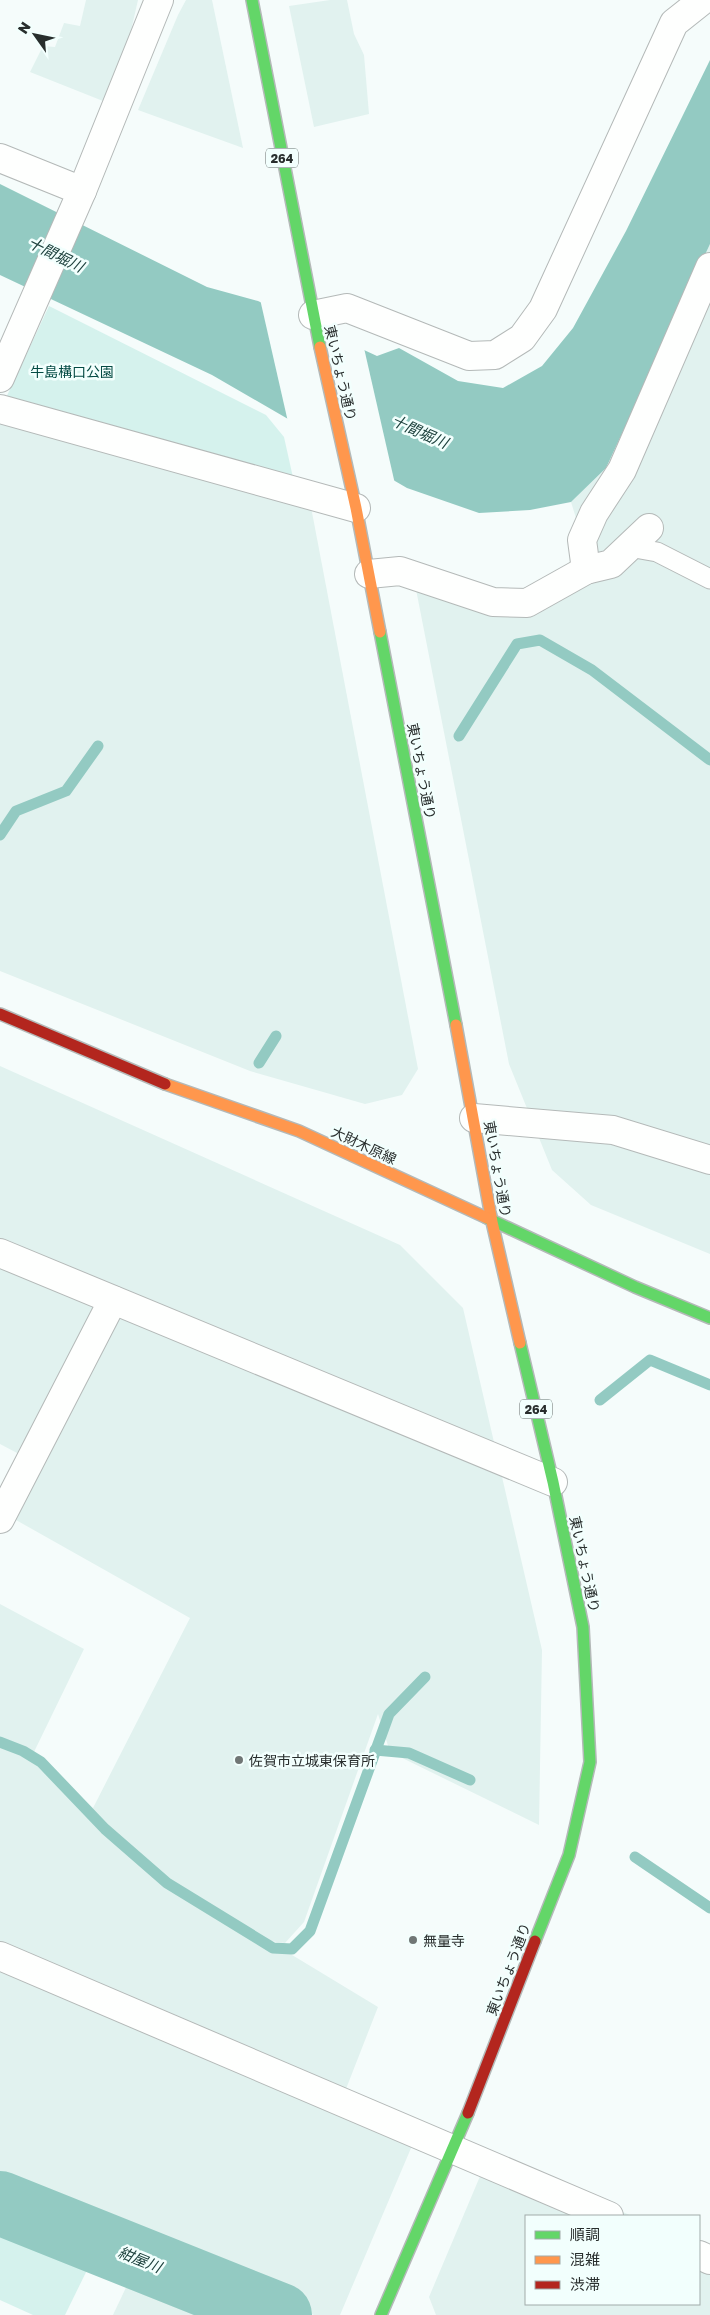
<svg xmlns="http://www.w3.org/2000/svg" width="710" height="2315" font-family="'Golos Text','Noto Sans JP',sans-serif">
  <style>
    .built { fill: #e1f2ef }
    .green { fill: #d5f2ed }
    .water { fill: #93cac2 }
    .pier { fill: #f5fcfb }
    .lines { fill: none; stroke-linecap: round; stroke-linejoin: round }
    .stream { stroke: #93cac2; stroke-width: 11 }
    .river { stroke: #93cac2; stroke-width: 64 }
    .lane-casing { stroke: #b4b9b8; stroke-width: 21 }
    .street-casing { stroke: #b4b9b8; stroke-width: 30 }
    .fast-casing { stroke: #b4b9b8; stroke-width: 14 }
    .slow-casing { stroke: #b4b9b8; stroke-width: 14 }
    .jam-casing { stroke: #b4b9b8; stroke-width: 14 }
    .lane { stroke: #fefffe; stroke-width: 19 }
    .street { stroke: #fefffe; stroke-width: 28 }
    .fast { stroke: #63d668; stroke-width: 11 }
    .slow { stroke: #ff974d; stroke-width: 11 }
    .jam { stroke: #b3261e; stroke-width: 11 }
    .poi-dot { fill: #707675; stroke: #f2fffd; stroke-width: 2 }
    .labels { text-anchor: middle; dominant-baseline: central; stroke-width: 5; stroke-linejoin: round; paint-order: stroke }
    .shield { fill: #f2fffd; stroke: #656d6b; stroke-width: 1 }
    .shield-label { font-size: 12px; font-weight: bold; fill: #282e2d }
    .park-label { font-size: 14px; fill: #044b44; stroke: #f2fffd }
    .street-label { font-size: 14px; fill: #282e2d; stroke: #f2fffd }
    .poi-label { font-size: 14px; fill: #282e2d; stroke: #f2fffd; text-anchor: start }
    .water-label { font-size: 15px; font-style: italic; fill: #1d413d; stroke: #f2fffd }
  </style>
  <rect width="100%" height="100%" fill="#f5fcfb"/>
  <g class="built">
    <polygon points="86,0 138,0 130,35 103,101 30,72 43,46 55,47 64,23 80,26"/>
    <polygon points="186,0 212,0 243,148 138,110 178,15"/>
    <polygon points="330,0 347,0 354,34 364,55 369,114 314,127 289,6"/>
    <polygon points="710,244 710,1254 591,1205 552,1170 509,1064 412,569 493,598 595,579 571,502 606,468"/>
    <polygon points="0,401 307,486 418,1069 402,1095 365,1104 250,1071 0,971"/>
    <polygon points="0,1066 400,1245 463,1308 542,1650 539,1825 390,1752 378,1714 304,1922 285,1943 269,1941 378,2007 344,2094 420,2127 340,2315 314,2315 0,2193 0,1604 84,1649 33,1754 93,1808 190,1618 0,1511 19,1454 0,1444"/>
    <polygon points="489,2155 632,2216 526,2216 526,2304 699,2304 699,2245 710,2250 710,2315 436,2315 429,2297"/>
    <polygon points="130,2279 230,2315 113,2315"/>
  </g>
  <g class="green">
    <polygon points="49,306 266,415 284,437 294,482 4,402"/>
    <polygon points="0,2227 24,2235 91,2262 65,2315 33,2315 0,2300"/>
  </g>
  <polygon class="water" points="710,60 710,244 606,468 571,502 530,510 479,513 407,488 212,375 0,275 0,184 207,287 258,301 377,356 399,348 458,381 503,388 542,366 573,328 626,231"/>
  <polygon class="pier" points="260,299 364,348 395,484 288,422"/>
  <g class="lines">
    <g class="stream">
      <polyline points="459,736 517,644 540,640 592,670 710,760"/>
      <polyline points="0,835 16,811 66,791 98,746"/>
      <polyline points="259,1063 276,1036"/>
      <polyline points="600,1400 650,1360 710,1385"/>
      <polyline points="0,1742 23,1751 41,1762 105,1829 167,1883 273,1948 292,1949 310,1931 389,1714 425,1677"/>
      <polyline points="375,1750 409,1753 470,1780"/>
      <polyline points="635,1857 710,1908"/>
    </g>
    <polyline class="river" points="0,2203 280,2315"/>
    <g class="lane-casing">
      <polyline id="lane" points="629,547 657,552 710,579"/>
    </g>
    <g class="street-casing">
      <g id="street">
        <polyline points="0,158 82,191"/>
        <polyline points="313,315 347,308 469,356 495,355 522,338 543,309 674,23 703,0"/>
        <polyline points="0,378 82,191 159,0"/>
        <polyline points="0,409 356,508"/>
        <polyline points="586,570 582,540 594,513 622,470 710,267"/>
        <polyline points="369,574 400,571 493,602 527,603 586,570 611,564 649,528"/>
        <polyline points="474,1118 613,1130 710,1160"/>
        <polyline points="0,1253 553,1482"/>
        <polyline points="0,1519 113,1300"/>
        <polyline points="0,1956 609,2216"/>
        <polyline points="699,2255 710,2260"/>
      </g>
    </g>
    <g class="fast-casing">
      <g id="fast">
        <polyline points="252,0 320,347"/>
        <polyline points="380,632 456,1025"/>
        <polyline points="487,1218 635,1287 710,1318"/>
        <polyline points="520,1343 553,1482 583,1627 590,1762 569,1855 535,1941"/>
        <polyline points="381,2315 468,2113"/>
      </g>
    </g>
    <g class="slow-casing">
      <g id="slow">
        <polyline points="320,347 356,508 380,632"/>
        <polyline points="456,1025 492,1222 520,1343"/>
        <polyline points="165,1084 299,1131 487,1218"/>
      </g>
    </g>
    <g class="jam-casing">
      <g id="jam">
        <polyline points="0,1014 165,1084"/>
        <polyline points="468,2113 535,1941"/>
      </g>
    </g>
    <use href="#lane" class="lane"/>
    <use href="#street" class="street"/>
    <use href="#fast" class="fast"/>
    <use href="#slow" class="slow"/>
    <use href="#jam" class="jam"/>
  </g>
  <g class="poi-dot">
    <circle cx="239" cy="1760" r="5"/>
    <circle cx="413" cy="1940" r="5"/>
  </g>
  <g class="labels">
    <g class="shield">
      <rect x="266" y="148.5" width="32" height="19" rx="4"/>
      <rect x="520" y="1399.5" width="32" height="19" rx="4"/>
    </g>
    <g class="shield-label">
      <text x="282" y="158">264</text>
      <text x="536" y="1409">264</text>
    </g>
    <g class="park-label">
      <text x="72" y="371">牛島構口公園</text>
    </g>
    <g class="street-label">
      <text transform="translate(341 373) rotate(77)">東いちょう通り</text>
      <text transform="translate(422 771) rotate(79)">東いちょう通り</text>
      <text transform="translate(364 1145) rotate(25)">大財木原線</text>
      <text transform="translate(498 1169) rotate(80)">東いちょう通り</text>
      <text transform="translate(585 1564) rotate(78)">東いちょう通り</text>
      <text transform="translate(508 1969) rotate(-69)">東いちょう通り</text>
    </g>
    <g class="poi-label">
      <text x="249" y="1760">佐賀市立城東保育所</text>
      <text x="423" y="1940">無量寺</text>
    </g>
    <g class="water-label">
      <text transform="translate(56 254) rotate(26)">十間堀川</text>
      <text transform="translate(420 431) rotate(24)">十間堀川</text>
      <text transform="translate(140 2259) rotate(22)">紺屋川</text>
    </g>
  </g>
  <rect x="525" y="2215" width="175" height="90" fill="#f2fffd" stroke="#a1abaa"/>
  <rect x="535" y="2231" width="25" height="8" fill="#63d668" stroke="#a1abaa"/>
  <text x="570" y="2240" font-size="15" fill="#282e2d">順調</text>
  <rect x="535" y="2256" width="25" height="8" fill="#ff974d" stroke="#a1abaa"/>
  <text x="570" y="2265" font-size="15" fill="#282e2d">混雑</text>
  <rect x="535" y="2281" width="25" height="8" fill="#b3261e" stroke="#a1abaa"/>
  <text x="570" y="2290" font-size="15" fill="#282e2d">渋滞</text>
  <g transform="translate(35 35) rotate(303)" stroke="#f2fffd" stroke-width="4" paint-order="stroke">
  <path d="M0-4L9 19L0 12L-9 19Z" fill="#282e2d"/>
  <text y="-8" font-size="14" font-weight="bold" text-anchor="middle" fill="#282e2d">N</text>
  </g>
</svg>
